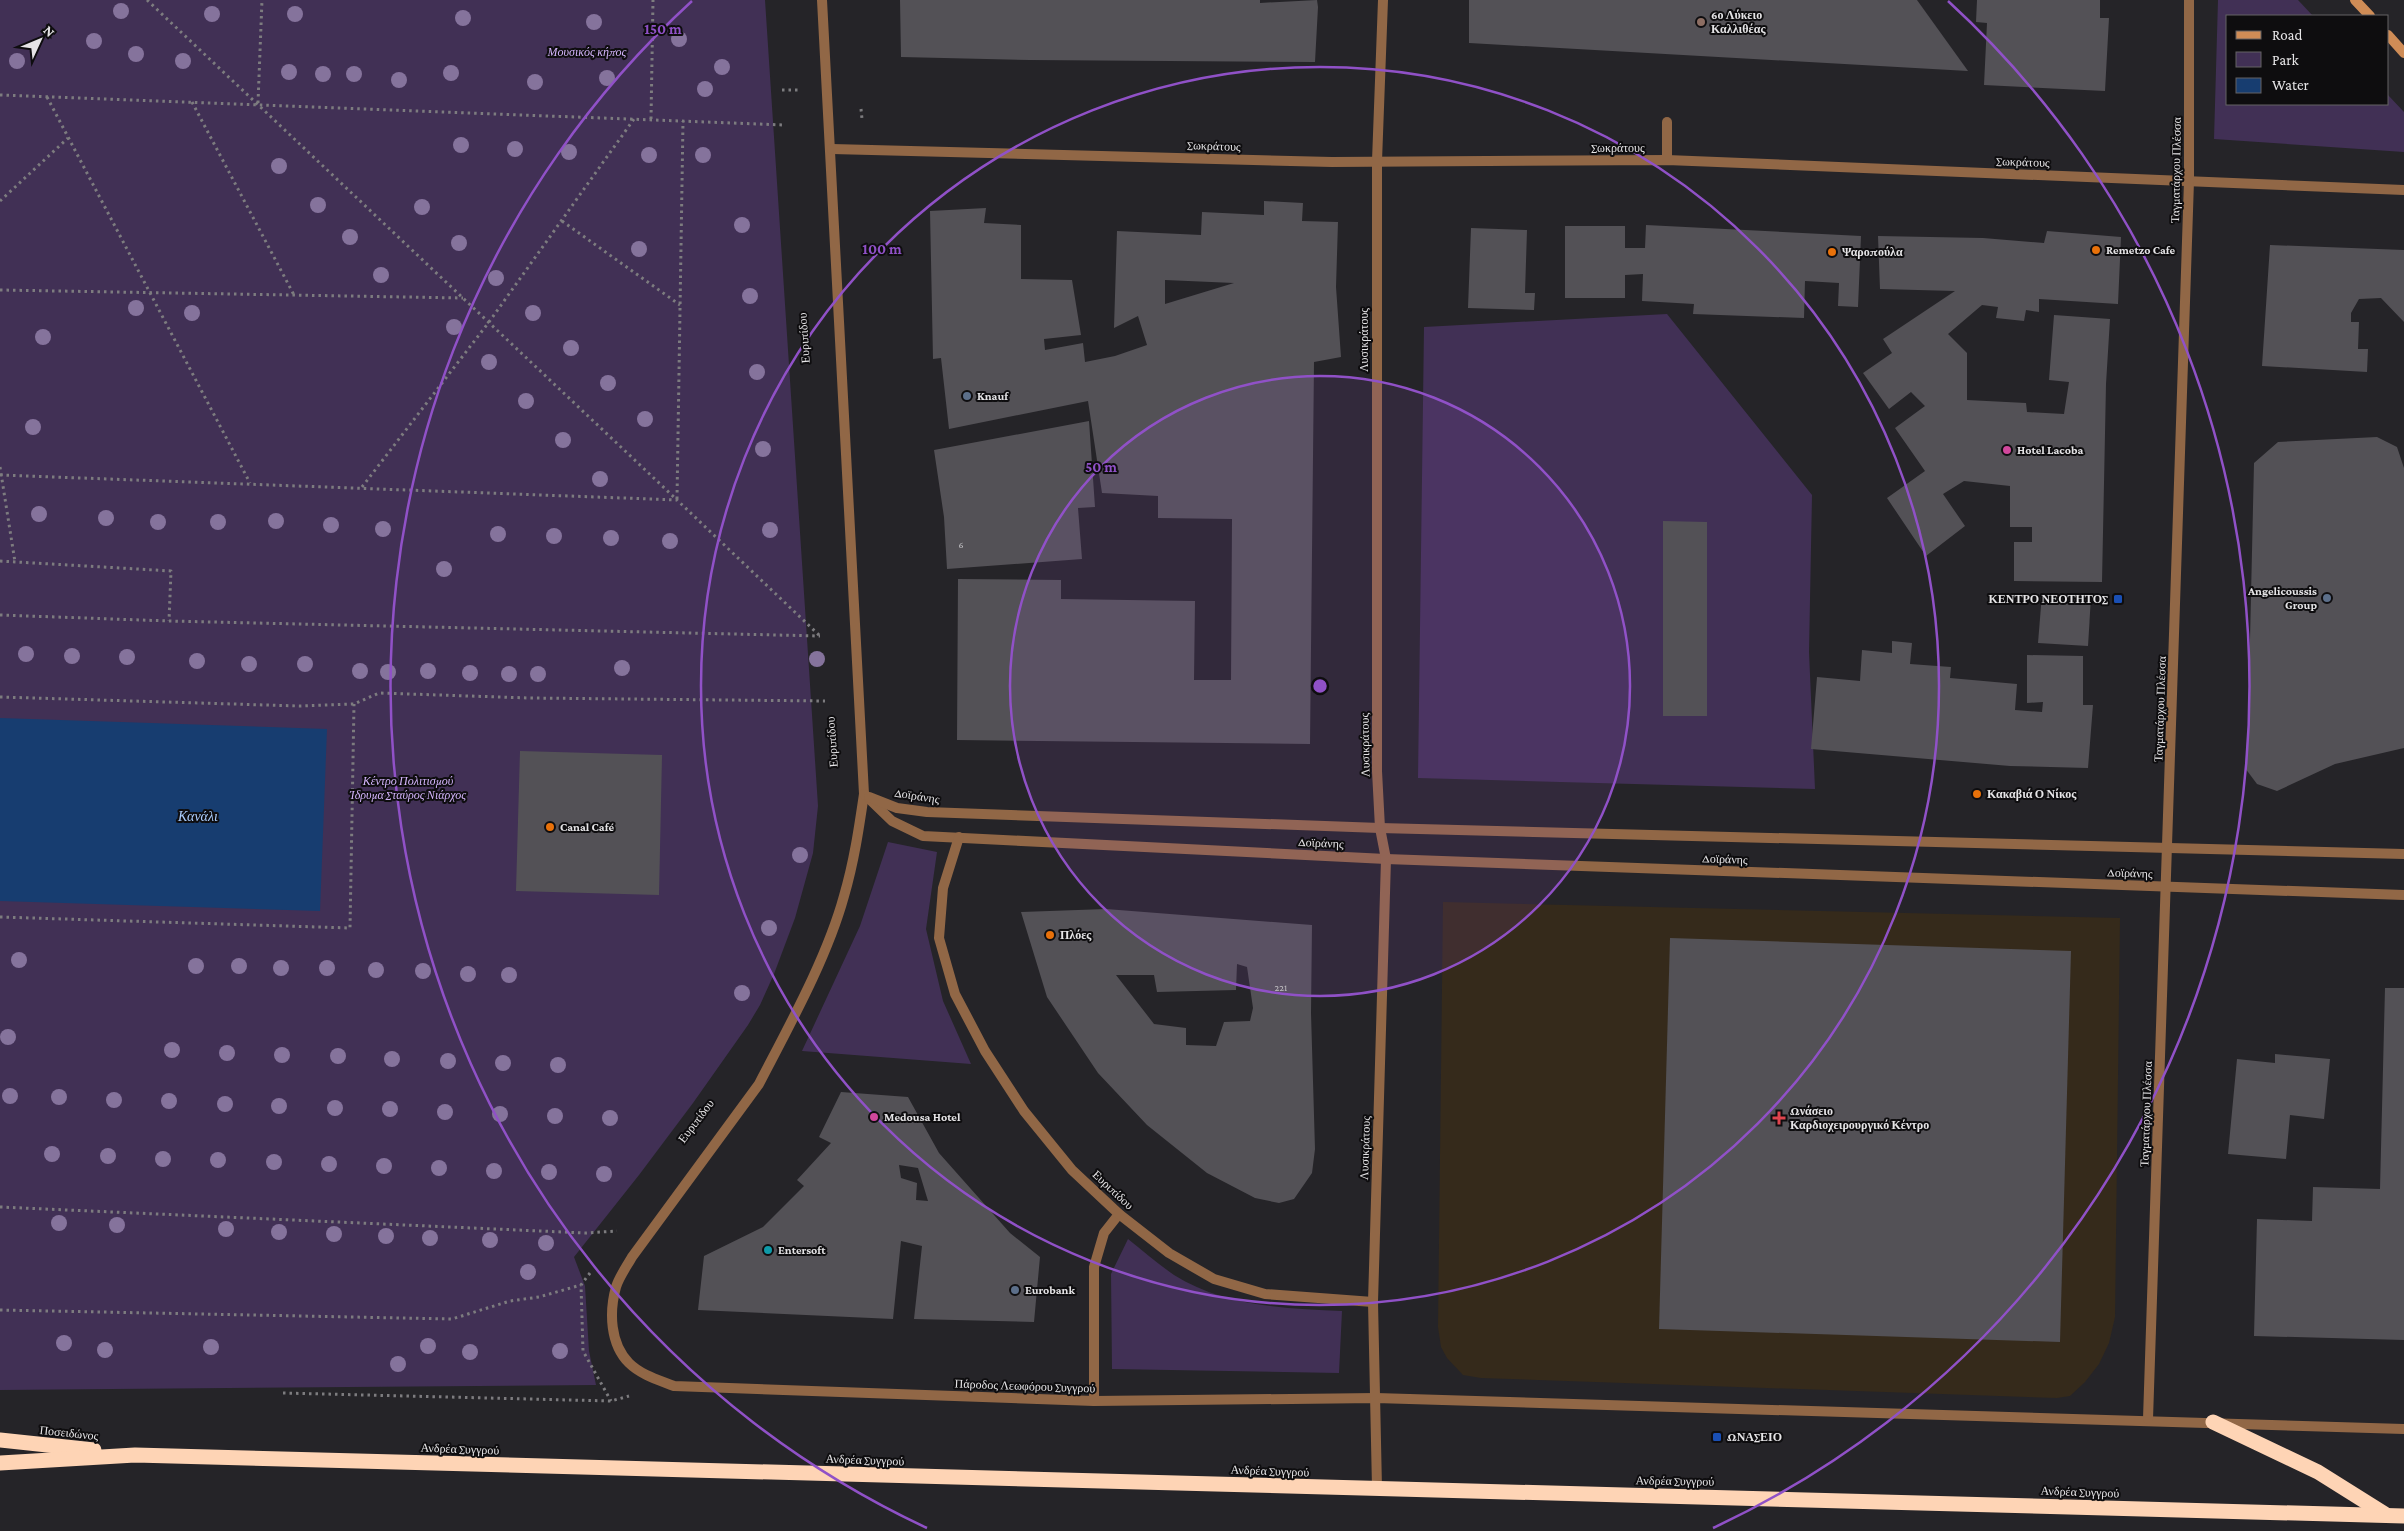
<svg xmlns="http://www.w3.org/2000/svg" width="2404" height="1531" font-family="'Crimson Pro',serif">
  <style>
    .medical { fill: #352a1b }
    .green { fill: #413055 }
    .water { fill: #173d70 }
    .building { fill: #535156; fill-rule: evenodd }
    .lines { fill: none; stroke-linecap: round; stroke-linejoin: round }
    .path { stroke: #7d7c7f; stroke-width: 3; stroke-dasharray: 2.5 4; stroke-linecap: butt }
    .lane { stroke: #916746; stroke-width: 10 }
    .street { stroke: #916746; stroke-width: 10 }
    .secondary { stroke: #cf8c56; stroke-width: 10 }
    .highway { stroke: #fed4b5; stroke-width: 15 }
    .tree { fill: #85739c }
    .ring { fill: none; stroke: #9051c7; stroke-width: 2.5 }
    .education-dot { fill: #8d6e63; stroke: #0e0d0f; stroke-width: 2 }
    .food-dot { fill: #e8710a; stroke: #0e0d0f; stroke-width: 2 }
    .service-dot { fill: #5c6f8a; stroke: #0e0d0f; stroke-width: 2 }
    .hotel-dot { fill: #d1479c; stroke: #0e0d0f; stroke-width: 2 }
    .transit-dot { fill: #1a4fb4; stroke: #0e0d0f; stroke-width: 2 }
    .health-dot { fill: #e0444e; stroke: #0e0d0f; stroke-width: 2 }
    .culture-dot { fill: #0f9aa8; stroke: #0e0d0f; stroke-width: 2 }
    .labels { text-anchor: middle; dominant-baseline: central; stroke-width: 4; stroke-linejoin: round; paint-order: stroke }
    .number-label { font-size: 10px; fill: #c0bfc2 }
    .poi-label { font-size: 12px; font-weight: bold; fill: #e5e4e6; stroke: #0e0d0f; text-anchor: start }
    .park-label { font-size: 12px; font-style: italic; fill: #d3b4fb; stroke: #0e0d0f }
    .street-label { font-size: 12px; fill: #e5e4e6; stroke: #0e0d0f }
    .water-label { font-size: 14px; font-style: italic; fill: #accefe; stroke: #0e0d0f }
    .centre { fill: #9051c7; stroke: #0e0d0f; stroke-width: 2.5 }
    .ring-label { font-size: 15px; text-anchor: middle; font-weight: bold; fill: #9051c7; stroke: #0e0d0f; stroke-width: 4; stroke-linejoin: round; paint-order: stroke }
  </style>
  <rect width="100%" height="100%" fill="#252428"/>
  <polygon class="medical" points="1443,902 2120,918 2115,1317 2109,1343 2099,1364 2085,1382 2070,1396 2057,1398 1481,1378 1463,1375 1447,1358 1441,1347 1438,1327"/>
  <g class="green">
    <polygon points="0,0 765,0 818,806 813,853 795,918 774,974 760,1005 748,1025 693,1103 639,1175 574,1257 585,1286 589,1351 596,1385 0,1390"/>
    <polygon points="2218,0 2298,0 2313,16 2228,16 2228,104 2388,104 2388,95 2404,112 2404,152 2214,139"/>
    <polygon points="1667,314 1812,495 1809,652 1815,789 1418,778 1424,327"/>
    <polygon points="888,842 937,852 926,929 943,1001 971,1064 802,1051 860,926"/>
    <path d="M 1128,1239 C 1143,1251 1158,1264 1174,1275 C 1223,1306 1285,1309 1342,1311 L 1339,1373 L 1112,1369 L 1111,1274 Z"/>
  </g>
  <polygon class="water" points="0,718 327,729 320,911 0,901"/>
  <g class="building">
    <polygon points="900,0 1260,0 1260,3 1317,0 1318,7 1315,62 1030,60 901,57"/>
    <polygon points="1469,0 1917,0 1968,71 1469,43"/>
    <polygon points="1977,0 2100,0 2100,18 2109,18 2105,91 1984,85 1987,23 1976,22"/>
    <path d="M 1264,201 L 1303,203 L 1302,221 L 1338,222 L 1336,287 L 1341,357 L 1314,362 L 1310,744 L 957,740 L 958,579 L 1061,580 L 1061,599 L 1195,601 L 1194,680 L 1231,680 L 1232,519 L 1158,518 L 1158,496 L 1102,493 L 1088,401 L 949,429 L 941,358 L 933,359 L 930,211 L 986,208 L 984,223 L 1021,225 L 1021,279 L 1072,280 L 1081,335 L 1044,339 L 1045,350 L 1083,343 L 1085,362 L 1115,356 L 1147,345 L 1138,316 L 1114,328 L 1117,231 L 1201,235 L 1202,212 L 1264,215 ZM 1165,280 L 1234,283 L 1165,304 Z"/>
    <polygon points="1646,225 1861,236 1858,307 1838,306 1839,283 1805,281 1804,318 1693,314 1694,304 1642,301 1643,274 1625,275 1625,298 1565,298 1565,226 1625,226 1625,248 1645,248"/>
    <polygon points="1471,228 1527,230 1525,293 1535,293 1534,310 1468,308"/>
    <polygon points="2047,231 2121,237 2118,304 2039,299 2039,312 2026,310 2024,321 1996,318 1998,307 1982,305 1948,334 1967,353 1967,400 2026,403 2027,412 2064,414 2069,382 2049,380 2054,315 2110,319 2106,384 2102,582 2014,581 2014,542 2032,542 2032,527 2010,527 2010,486 1964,481 1943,494 1965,526 1926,556 1887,498 1925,471 1895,428 1925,406 1911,392 1889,409 1863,373 1892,353 1883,339 1955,291 1880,289 1878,236 1983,238 2044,243"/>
    <polygon points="2270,245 2404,250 2404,322 2381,298 2359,299 2351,313 2351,322 2359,322 2358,349 2368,349 2367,372 2262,366"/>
    <polygon points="1089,421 1095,507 1078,508 1082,559 947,569 944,517 934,450"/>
    <polygon points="2377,437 2397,447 2404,468 2404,748 2335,764 2277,791 2257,784 2245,768 2248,728 2254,463 2278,442"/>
    <polygon points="1663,521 1707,522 1707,716 1663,716"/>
    <polygon points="2042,594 2091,597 2088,646 2038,643"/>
    <polygon points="1892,641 1912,643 1910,664 1951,667 1950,678 2017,684 2015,710 2042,712 2043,702 2027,703 2027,655 2083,656 2083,705 2093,705 2088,768 2010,766 1811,749 1817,677 1860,681 1862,650 1892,653"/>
    <polygon points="520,751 662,755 659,895 516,891"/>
    <path d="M 1106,909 L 1312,925 L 1311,1013 L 1315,1149 L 1312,1173 L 1294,1199 L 1279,1203 L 1255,1198 L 1207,1173 L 1147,1125 L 1098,1073 L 1047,997 L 1021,912 ZM 1237,964 L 1247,967 L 1253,1008 L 1250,1021 L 1224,1022 L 1216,1046 L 1186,1045 L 1186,1028 L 1154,1024 L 1116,975 L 1154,975 L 1157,992 L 1236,990 Z"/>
    <polygon points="1670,938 2071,951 2060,1342 1659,1329"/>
    <polygon points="2385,988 2404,988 2404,1340 2254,1336 2257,1219 2312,1221 2313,1187 2380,1189"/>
    <polygon points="2275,1054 2330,1059 2324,1119 2290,1115 2286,1159 2228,1154 2237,1059 2275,1063"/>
    <path d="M 841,1092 L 908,1097 L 939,1153 L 1010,1233 L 1040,1257 L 1034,1322 L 914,1319 L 922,1246 L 901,1241 L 893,1319 L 698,1310 L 704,1256 L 763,1227 L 804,1186 L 797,1180 L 831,1143 L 819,1137 ZM 899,1165 L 918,1168 L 928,1201 L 916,1200 L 917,1183 L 901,1178 Z"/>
  </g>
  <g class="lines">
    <g class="path">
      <polyline points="147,0 676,499"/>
      <polyline points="782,90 799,90"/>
      <polyline points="0,95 784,125"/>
      <polyline points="47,97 250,483"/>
      <polyline points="192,102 294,295"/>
      <polyline points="258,103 262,0"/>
      <polyline points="861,109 862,119"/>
      <polyline points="651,119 653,0"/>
      <polyline points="0,201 68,138"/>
      <polyline points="562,221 680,305"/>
      <polyline points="0,290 463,298"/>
      <polyline points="0,467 15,562"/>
      <polyline points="0,475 677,500 820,636"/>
      <polyline points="362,487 489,322 634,119"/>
      <polyline points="677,499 683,121"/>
      <polyline points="0,561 171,571 169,621"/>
      <polyline points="0,615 169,621 820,636"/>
      <polyline points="0,697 299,706 354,704 379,693 529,698 825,701"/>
      <polyline points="0,917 350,928 354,704"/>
      <polyline points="0,1207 585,1233 617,1231"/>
      <polyline points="590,1273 581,1285 583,1351 611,1401"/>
      <polyline points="0,1310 452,1319 510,1301 539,1297 581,1285"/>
      <polyline points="283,1393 611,1401 629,1396"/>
    </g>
    <g class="lane">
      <polyline points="1667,160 1667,122"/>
      <polyline points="1094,1401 1094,1267 1104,1233 1119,1214"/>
    </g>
    <g class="street">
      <path d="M 822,0 L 864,794 C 859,828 854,862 844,896 C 827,958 789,1026 759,1084 L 632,1257 C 627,1266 619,1277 616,1287 C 609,1312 610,1344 629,1363 C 641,1375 659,1380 674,1386 L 1094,1401 L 1376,1398 L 2404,1429"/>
      <polyline points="832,149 1332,162 1667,160 2404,190"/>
      <polyline points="864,794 892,821 923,836 1386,859 2404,895"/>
      <polyline points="869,797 897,808 927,812 1380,828 2404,854"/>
      <polyline points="959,837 943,888 939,938 955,994 985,1051 1024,1111 1072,1170 1119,1214 1169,1253 1214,1279 1265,1294 1373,1302"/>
      <polyline points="2148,1419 2189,181 2189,0"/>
      <polyline points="1377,1488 1373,1302 1386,859 1380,828 1377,771 1377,161 1383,0"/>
    </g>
    <g class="secondary">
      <polyline points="2355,0 2370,16"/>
      <polyline points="2388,35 2404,53"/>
    </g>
    <g class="highway">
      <polyline points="2213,1422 2318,1472 2385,1514"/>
      <polyline points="0,1440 94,1450"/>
      <polyline points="0,1463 135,1455 2404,1516"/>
    </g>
  </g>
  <g class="tree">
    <circle cx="121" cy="11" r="8"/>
    <circle cx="212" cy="14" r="8"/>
    <circle cx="295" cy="14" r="8"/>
    <circle cx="463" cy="18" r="8"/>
    <circle cx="594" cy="22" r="8"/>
    <circle cx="679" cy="39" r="8"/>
    <circle cx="94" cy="41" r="8"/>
    <circle cx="136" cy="54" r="8"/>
    <circle cx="17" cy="61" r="8"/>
    <circle cx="183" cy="61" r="8"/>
    <circle cx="722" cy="67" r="8"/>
    <circle cx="289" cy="72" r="8"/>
    <circle cx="451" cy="73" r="8"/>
    <circle cx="323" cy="74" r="8"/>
    <circle cx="354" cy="74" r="8"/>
    <circle cx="607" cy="78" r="8"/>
    <circle cx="399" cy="80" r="8"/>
    <circle cx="535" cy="82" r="8"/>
    <circle cx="705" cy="89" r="8"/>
    <circle cx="461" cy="145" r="8"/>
    <circle cx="515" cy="149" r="8"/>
    <circle cx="569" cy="152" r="8"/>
    <circle cx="649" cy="155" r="8"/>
    <circle cx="703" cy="155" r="8"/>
    <circle cx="279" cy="166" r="8"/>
    <circle cx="318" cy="205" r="8"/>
    <circle cx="422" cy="207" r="8"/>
    <circle cx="742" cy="225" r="8"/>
    <circle cx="350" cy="237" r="8"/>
    <circle cx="459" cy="243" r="8"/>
    <circle cx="639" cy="249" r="8"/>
    <circle cx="381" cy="275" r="8"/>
    <circle cx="496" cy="278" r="8"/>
    <circle cx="750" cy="296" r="8"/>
    <circle cx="136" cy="308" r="8"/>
    <circle cx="192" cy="313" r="8"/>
    <circle cx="533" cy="313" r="8"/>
    <circle cx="454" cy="327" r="8"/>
    <circle cx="43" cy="337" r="8"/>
    <circle cx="571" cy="348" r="8"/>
    <circle cx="489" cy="362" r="8"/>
    <circle cx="757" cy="372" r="8"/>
    <circle cx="608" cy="383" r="8"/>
    <circle cx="526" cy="401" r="8"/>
    <circle cx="645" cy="419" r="8"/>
    <circle cx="33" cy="427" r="8"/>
    <circle cx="563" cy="440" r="8"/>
    <circle cx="763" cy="449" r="8"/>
    <circle cx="600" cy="479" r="8"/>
    <circle cx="39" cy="514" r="8"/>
    <circle cx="106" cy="518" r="8"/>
    <circle cx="276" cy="521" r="8"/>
    <circle cx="158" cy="522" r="8"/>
    <circle cx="218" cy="522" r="8"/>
    <circle cx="331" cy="525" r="8"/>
    <circle cx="383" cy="529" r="8"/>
    <circle cx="770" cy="530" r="8"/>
    <circle cx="498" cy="534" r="8"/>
    <circle cx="554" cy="536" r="8"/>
    <circle cx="611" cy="538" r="8"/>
    <circle cx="670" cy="541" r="8"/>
    <circle cx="444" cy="569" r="8"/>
    <circle cx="26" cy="654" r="8"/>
    <circle cx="72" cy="656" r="8"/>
    <circle cx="127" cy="657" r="8"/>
    <circle cx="817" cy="659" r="8"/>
    <circle cx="197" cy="661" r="8"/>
    <circle cx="249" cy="664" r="8"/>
    <circle cx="305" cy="664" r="8"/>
    <circle cx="622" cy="668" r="8"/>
    <circle cx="360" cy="671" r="8"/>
    <circle cx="428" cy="671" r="8"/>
    <circle cx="388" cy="672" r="8"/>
    <circle cx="470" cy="673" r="8"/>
    <circle cx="509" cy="674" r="8"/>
    <circle cx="538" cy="674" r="8"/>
    <circle cx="800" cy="855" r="8"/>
    <circle cx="769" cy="928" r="8"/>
    <circle cx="19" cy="960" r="8"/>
    <circle cx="196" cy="966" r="8"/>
    <circle cx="239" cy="966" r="8"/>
    <circle cx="281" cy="968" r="8"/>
    <circle cx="327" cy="968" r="8"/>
    <circle cx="376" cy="970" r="8"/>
    <circle cx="423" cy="971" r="8"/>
    <circle cx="468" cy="974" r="8"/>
    <circle cx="509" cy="975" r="8"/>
    <circle cx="742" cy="993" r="8"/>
    <circle cx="8" cy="1037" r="8"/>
    <circle cx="172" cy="1050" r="8"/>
    <circle cx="227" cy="1053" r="8"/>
    <circle cx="282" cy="1055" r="8"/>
    <circle cx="338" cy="1056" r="8"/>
    <circle cx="392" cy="1059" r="8"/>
    <circle cx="448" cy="1061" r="8"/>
    <circle cx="503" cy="1063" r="8"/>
    <circle cx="558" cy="1065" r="8"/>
    <circle cx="10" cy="1096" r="8"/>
    <circle cx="59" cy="1097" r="8"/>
    <circle cx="114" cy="1100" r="8"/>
    <circle cx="169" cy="1101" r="8"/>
    <circle cx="225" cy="1104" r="8"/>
    <circle cx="279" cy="1106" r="8"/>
    <circle cx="335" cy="1108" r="8"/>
    <circle cx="390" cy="1109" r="8"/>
    <circle cx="445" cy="1112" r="8"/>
    <circle cx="500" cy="1114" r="8"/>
    <circle cx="555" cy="1116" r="8"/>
    <circle cx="610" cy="1118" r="8"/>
    <circle cx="52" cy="1154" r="8"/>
    <circle cx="108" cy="1156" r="8"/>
    <circle cx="163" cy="1159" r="8"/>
    <circle cx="218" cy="1160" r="8"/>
    <circle cx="274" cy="1162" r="8"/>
    <circle cx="329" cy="1164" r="8"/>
    <circle cx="384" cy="1166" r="8"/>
    <circle cx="439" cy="1168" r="8"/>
    <circle cx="494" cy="1171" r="8"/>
    <circle cx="549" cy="1172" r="8"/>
    <circle cx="604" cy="1174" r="8"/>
    <circle cx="59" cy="1223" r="8"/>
    <circle cx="117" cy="1225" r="8"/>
    <circle cx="226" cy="1229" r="8"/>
    <circle cx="279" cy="1232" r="8"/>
    <circle cx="334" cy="1234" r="8"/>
    <circle cx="386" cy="1236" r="8"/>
    <circle cx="430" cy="1238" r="8"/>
    <circle cx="490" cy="1240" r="8"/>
    <circle cx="546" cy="1243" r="8"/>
    <circle cx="528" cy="1272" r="8"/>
    <circle cx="64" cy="1343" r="8"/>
    <circle cx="428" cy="1346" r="8"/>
    <circle cx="211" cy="1347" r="8"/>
    <circle cx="105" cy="1350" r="8"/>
    <circle cx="560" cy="1351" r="8"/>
    <circle cx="470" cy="1352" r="8"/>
    <circle cx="398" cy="1364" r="8"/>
  </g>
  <circle cx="1320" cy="686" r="310" fill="#9051c7" fill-opacity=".12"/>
  <g class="ring">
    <circle cx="1320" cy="686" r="310"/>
    <circle cx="1320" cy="686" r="619"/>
    <path d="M927 1528A929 929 0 0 1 692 1M1948 1A929 929 0 0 1 1713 1528"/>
  </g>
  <circle class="education-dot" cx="1701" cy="22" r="5"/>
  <g class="food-dot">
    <circle cx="2096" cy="250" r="5"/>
    <circle cx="1832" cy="252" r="5"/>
    <circle cx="1977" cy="794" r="5"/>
    <circle cx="550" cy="827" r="5"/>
    <circle cx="1050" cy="935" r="5"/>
  </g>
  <g class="service-dot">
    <circle cx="967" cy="396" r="5"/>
    <circle cx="2327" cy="598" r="5"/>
    <circle cx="1015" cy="1290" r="5"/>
  </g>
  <g class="hotel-dot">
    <circle cx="2007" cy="450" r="5"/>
    <circle cx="874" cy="1117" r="5"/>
  </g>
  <g class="transit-dot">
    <rect x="2113" y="594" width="10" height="10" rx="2.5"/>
    <rect x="1712" y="1432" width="10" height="10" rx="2.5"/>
  </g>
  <path class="health-dot" d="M1776.5 1110.5h5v5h5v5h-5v5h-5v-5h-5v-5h5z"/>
  <circle class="culture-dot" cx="768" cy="1250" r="5"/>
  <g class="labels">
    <g class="number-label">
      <text x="961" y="544">6</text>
      <text x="1281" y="987">221</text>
    </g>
    <g class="poi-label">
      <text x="1711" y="15">6ο Λύκειο<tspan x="1711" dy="14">Καλλιθέας</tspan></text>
      <text x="2106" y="250">Remetzo Cafe</text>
      <text x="1842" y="252">Ψαροπούλα</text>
      <text x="977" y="396">Knauf</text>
      <text x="2017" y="450">Hotel Lacoba</text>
      <text x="2317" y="591" text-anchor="end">Angelicoussis<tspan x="2317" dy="14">Group</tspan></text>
      <text x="2108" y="599" text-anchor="end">ΚΕΝΤΡΟ ΝΕΟΤΗΤΟΣ</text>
      <text x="1987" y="794">Κακαβιά Ο Νίκος</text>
      <text x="560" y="827">Canal Café</text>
      <text x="1060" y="935">Πλόες</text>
      <text x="1790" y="1111">Ωνάσειο<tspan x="1790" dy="14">Καρδιοχειρουργικό Κέντρο</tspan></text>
      <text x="884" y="1117">Medousa Hotel</text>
      <text x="778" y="1250">Entersoft</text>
      <text x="1025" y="1290">Eurobank</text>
      <text x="1727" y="1437">ΩΝΑΣΕΙΟ</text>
    </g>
    <g class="park-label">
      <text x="587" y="52">Μουσικός κήπος</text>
      <text x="408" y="781">Κέντρο Πολιτισμού<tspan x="408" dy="14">Ίδρυμα Σταύρος Νιάρχος</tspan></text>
    </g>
    <g class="street-label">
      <text transform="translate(1214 146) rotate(2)">Σωκράτους</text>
      <text x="1618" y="148">Σωκράτους</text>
      <text transform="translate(2023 162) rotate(2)">Σωκράτους</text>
      <text transform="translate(2176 170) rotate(-89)">Ταγματάρχου Πλέσσα</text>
      <text transform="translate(804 338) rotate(-94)">Ευριπίδου</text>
      <text transform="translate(1364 340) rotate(-90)">Λυσικράτους</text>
      <text transform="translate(2160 709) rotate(-88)">Ταγματάρχου Πλέσσα</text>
      <text transform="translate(832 742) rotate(-94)">Ευριπίδου</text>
      <text transform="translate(1365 745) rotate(-91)">Λυσικράτους</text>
      <text transform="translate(917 796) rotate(9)">Δοϊράνης</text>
      <text transform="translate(1321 843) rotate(3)">Δοϊράνης</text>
      <text transform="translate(1725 859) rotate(2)">Δοϊράνης</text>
      <text transform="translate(2130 873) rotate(2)">Δοϊράνης</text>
      <text transform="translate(2146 1114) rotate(-88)">Ταγματάρχου Πλέσσα</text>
      <text transform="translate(696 1121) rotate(-53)">Ευριπίδου</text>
      <text transform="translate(1365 1148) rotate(-88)">Λυσικράτους</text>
      <text transform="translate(1113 1190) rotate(43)">Ευριπίδου</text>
      <text transform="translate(1025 1386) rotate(2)">Πάροδος Λεωφόρου Συγγρού</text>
      <text transform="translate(69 1433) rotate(6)">Ποσειδώνος</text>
      <text transform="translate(460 1449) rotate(2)">Ανδρέα Συγγρού</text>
      <text transform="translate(865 1460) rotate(2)">Ανδρέα Συγγρού</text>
      <text transform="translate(1270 1471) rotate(2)">Ανδρέα Συγγρού</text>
      <text transform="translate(1675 1481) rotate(1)">Ανδρέα Συγγρού</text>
      <text transform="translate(2080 1492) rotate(2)">Ανδρέα Συγγρού</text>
    </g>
    <g class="water-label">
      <text x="198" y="816">Κανάλι</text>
    </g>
  </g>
  <circle cx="1320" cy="686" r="8" class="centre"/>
  <g class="ring-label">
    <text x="663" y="34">150 m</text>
    <text x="882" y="254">100 m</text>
    <text x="1101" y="472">50 m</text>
  </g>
  <rect x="2226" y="15" width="162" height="90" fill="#0e0d0f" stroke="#646365"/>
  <rect x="2236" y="31" width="25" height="8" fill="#cf8c56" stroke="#646365"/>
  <text x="2272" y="40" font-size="15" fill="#e5e4e6">Road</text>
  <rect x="2236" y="52" width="25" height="15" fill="#413055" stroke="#646365"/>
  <text x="2272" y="65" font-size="15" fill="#e5e4e6">Park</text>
  <rect x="2236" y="78" width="25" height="15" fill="#173d70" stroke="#646365"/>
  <text x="2272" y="90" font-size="15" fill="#e5e4e6">Water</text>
  <g transform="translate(40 40) rotate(46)" stroke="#0e0d0f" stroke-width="4" paint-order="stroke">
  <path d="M0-4L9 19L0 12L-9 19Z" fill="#e5e4e6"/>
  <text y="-8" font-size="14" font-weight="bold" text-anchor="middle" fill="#e5e4e6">N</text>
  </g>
</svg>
